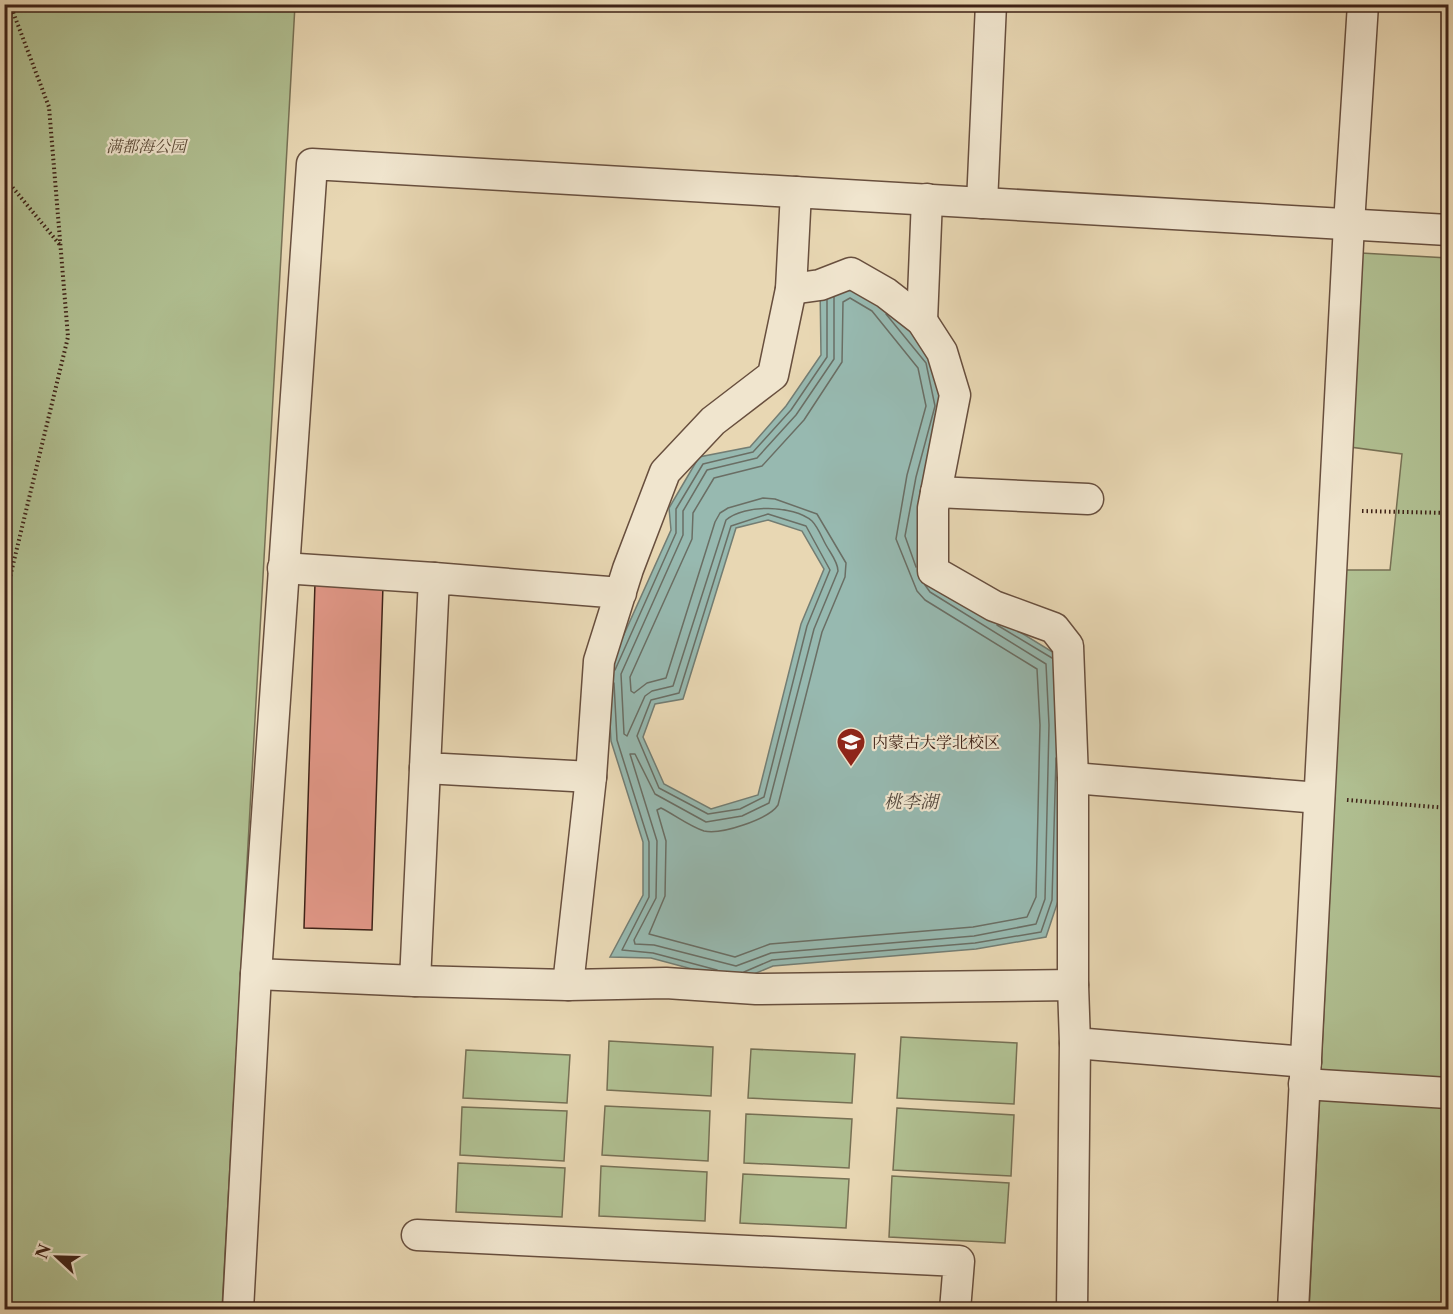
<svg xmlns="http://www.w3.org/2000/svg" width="1453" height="1314" font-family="'Libre Caslon Text','Noto Serif SC',serif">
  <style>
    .green { fill: #b0bf91; stroke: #777054; stroke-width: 1.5 }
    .water { fill: #97b9b0; stroke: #737d73; stroke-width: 1.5; fill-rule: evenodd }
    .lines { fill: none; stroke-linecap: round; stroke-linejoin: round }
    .shore { stroke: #6a6e64; stroke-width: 1.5 }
    .building { fill: #e19787; stroke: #3e2217; stroke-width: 1.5 }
    .minor-casing { stroke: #684f3e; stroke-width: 33 }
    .path { stroke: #3e2217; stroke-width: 4; stroke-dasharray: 1.5 3; stroke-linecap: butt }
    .minor { stroke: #f0e5ce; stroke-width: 30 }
    .labels { text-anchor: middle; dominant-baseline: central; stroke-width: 4.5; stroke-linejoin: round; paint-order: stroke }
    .park-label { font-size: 16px; font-style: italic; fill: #5a4936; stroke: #f0e5ce }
    .poi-label { font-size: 16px; fill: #3e2217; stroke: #f0e5ce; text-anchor: start }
    .water-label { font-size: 18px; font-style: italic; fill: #54483d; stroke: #f0e5ce }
  </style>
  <rect width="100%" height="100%" fill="#e8d7b3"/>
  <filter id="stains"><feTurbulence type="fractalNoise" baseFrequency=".00333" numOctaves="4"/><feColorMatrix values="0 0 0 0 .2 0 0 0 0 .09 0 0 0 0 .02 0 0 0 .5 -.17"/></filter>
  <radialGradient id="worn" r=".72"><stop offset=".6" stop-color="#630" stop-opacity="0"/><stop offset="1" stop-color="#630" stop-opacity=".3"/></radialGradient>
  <g class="green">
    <polygon points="5,4 295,5 222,1309 5,1309"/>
    <polygon points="1361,253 1448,258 1448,1309 1309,1310 1346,570 1390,570 1402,454 1350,447"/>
    <polygon points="901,1037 1017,1043 1014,1104 897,1098"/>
    <polygon points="609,1041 713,1047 711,1096 607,1090"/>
    <polygon points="751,1049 855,1054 852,1103 748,1098"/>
    <polygon points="466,1050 570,1055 567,1103 463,1098"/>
    <polygon points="605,1106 710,1111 708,1161 602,1155"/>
    <polygon points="462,1107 567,1111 564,1161 460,1155"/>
    <polygon points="897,1108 1014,1115 1011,1176 893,1170"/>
    <polygon points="746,1114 852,1119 849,1168 744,1163"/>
    <polygon points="458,1163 565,1168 562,1217 456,1212"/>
    <polygon points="601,1166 707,1172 705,1221 599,1216"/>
    <polygon points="743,1174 849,1179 846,1228 740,1223"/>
    <polygon points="892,1176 1009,1183 1005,1243 889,1237"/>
  </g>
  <path class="water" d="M 851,273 L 938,357 L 949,406 L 937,581 L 1059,656 L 1058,901 L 1046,937 L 976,949 L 773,966 L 737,981 L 651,958 L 610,957 L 643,895 L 643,842 L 611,741 L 607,672 L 671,530 L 669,508 L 699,457 L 750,447 L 786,406 L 821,355 L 820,285 ZM 768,520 L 802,531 L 824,569 L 801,624 L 758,795 L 711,809 L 664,784 L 643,737 L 655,704 L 683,699 L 736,528 Z"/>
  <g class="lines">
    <g class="shore">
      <path d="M 834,297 L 834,359 L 796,415 L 757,458 L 707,470 L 683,511 L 683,535 L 621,674 L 624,734 L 627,736 L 645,696 L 652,691 L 673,686 L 726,520 C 744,504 793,505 812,521 C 818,527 822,538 826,545 C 831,554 838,562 838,571 L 814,629 L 769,803 L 742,816 L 706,822 L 655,794 L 635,754 L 630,754 L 657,841 L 656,898 L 634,940 L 635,944 L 654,945 L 736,966 L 771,953 L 974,936 L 1036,924 L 1045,899 L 1049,725 L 1046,664 L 930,592 L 925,585"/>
      <path d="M 850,298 L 872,311 L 918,368 L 926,406 L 907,475 L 896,539 L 917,591 L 925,600 L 1037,669 L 1040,725 L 1036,897 L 1027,917 L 973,927 L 770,944 L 735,957 L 649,934 L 665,896 L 666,841 L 657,810 L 661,808 C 675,815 689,826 704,831 C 721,835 769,819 778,805 L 822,632 L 845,577 L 846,563 L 817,514 L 775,499 L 763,498 L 728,508 L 720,513 L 715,522 L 666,678 L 647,683 L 634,693 L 631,691 L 630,677 L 692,539 L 693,513 L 714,478 L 762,466 L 804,420 L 842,362 L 843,302 Z"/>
      <polyline points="886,314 926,363 935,406 916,477 905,536 916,567"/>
      <polygon points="768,514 806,526 830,570 807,626 764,797 740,809 708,814 659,788 637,736 651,700 679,693 731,526"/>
      <polyline points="997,625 1052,658"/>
      <polyline points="615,670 676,533 676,509 703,464 753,452 791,410 827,357 827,300"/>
      <polyline points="614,683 617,740 649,842 649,897 622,950 653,953 717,970"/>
      <polyline points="744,972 772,960 975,943 1041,932 1052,900 1056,758"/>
    </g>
  </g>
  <g class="building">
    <polygon points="315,583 383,585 372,930 304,928"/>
    <polygon points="508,1306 623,1310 503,1310"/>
  </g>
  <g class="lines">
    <g class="minor-casing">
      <g id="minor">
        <polyline points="982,203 991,4"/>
        <polyline points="791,289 820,285 851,273 886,293 922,321 942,352 955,395 933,508 933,571 994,606 1054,628 1068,646 1073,778 1073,985"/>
        <polyline points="922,321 927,199"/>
        <polyline points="936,492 1088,499"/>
        <polyline points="283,568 434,578"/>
        <polyline points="621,593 434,578 425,768 591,777 599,661 628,569 665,472 713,421 773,375 791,289 796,192"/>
        <polyline points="1073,778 1319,798"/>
        <polyline points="256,974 415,981 425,768"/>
        <polyline points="415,981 568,985 591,777"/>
        <polyline points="568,985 666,983 756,989 1073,985 1075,1043 1306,1062"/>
        <polyline points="1304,1084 1448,1093"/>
        <polyline points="417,1235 959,1261 955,1310"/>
        <polyline points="238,1310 256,974 312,164 1448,230"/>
        <polyline points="1072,1310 1075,1043"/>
        <polyline points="1293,1310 1349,224 1363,4"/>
      </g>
    </g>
    <g class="path">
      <polyline points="4,177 60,245"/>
      <polyline points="1362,511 1448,513"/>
      <polyline points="4,602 68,337 49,107 10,4"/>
      <polyline points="1347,800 1448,808"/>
    </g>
    <use href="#minor" class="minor"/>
  </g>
  <defs>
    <g id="university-pin" transform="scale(1.5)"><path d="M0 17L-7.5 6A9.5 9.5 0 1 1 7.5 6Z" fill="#8f2418" stroke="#f0e5ce"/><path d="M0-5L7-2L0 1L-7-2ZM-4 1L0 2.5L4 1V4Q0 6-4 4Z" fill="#fff"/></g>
  </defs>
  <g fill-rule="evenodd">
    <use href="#university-pin" x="851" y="742"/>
  </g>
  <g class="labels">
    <g class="park-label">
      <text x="146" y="146">满都海公园</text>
    </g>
    <g class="poi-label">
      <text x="872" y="742">内蒙古大学北校区</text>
    </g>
    <g class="water-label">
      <text x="911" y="802">桃李湖</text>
    </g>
  </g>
  <rect width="1453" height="1314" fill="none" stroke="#e8d7b3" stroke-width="24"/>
  <rect x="6" y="6" width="1441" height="1302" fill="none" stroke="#3e2217" stroke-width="3"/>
  <rect x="12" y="12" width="1429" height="1290" fill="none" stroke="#3e2217" stroke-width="1.5"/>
  <g transform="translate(57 1257) rotate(292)" stroke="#f0e5ce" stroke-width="4.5" paint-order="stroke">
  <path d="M0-4.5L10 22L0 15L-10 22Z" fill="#3e2217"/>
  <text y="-9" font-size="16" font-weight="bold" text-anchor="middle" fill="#3e2217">N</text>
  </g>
  <rect width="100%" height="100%" filter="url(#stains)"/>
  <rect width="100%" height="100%" fill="url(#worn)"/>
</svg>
